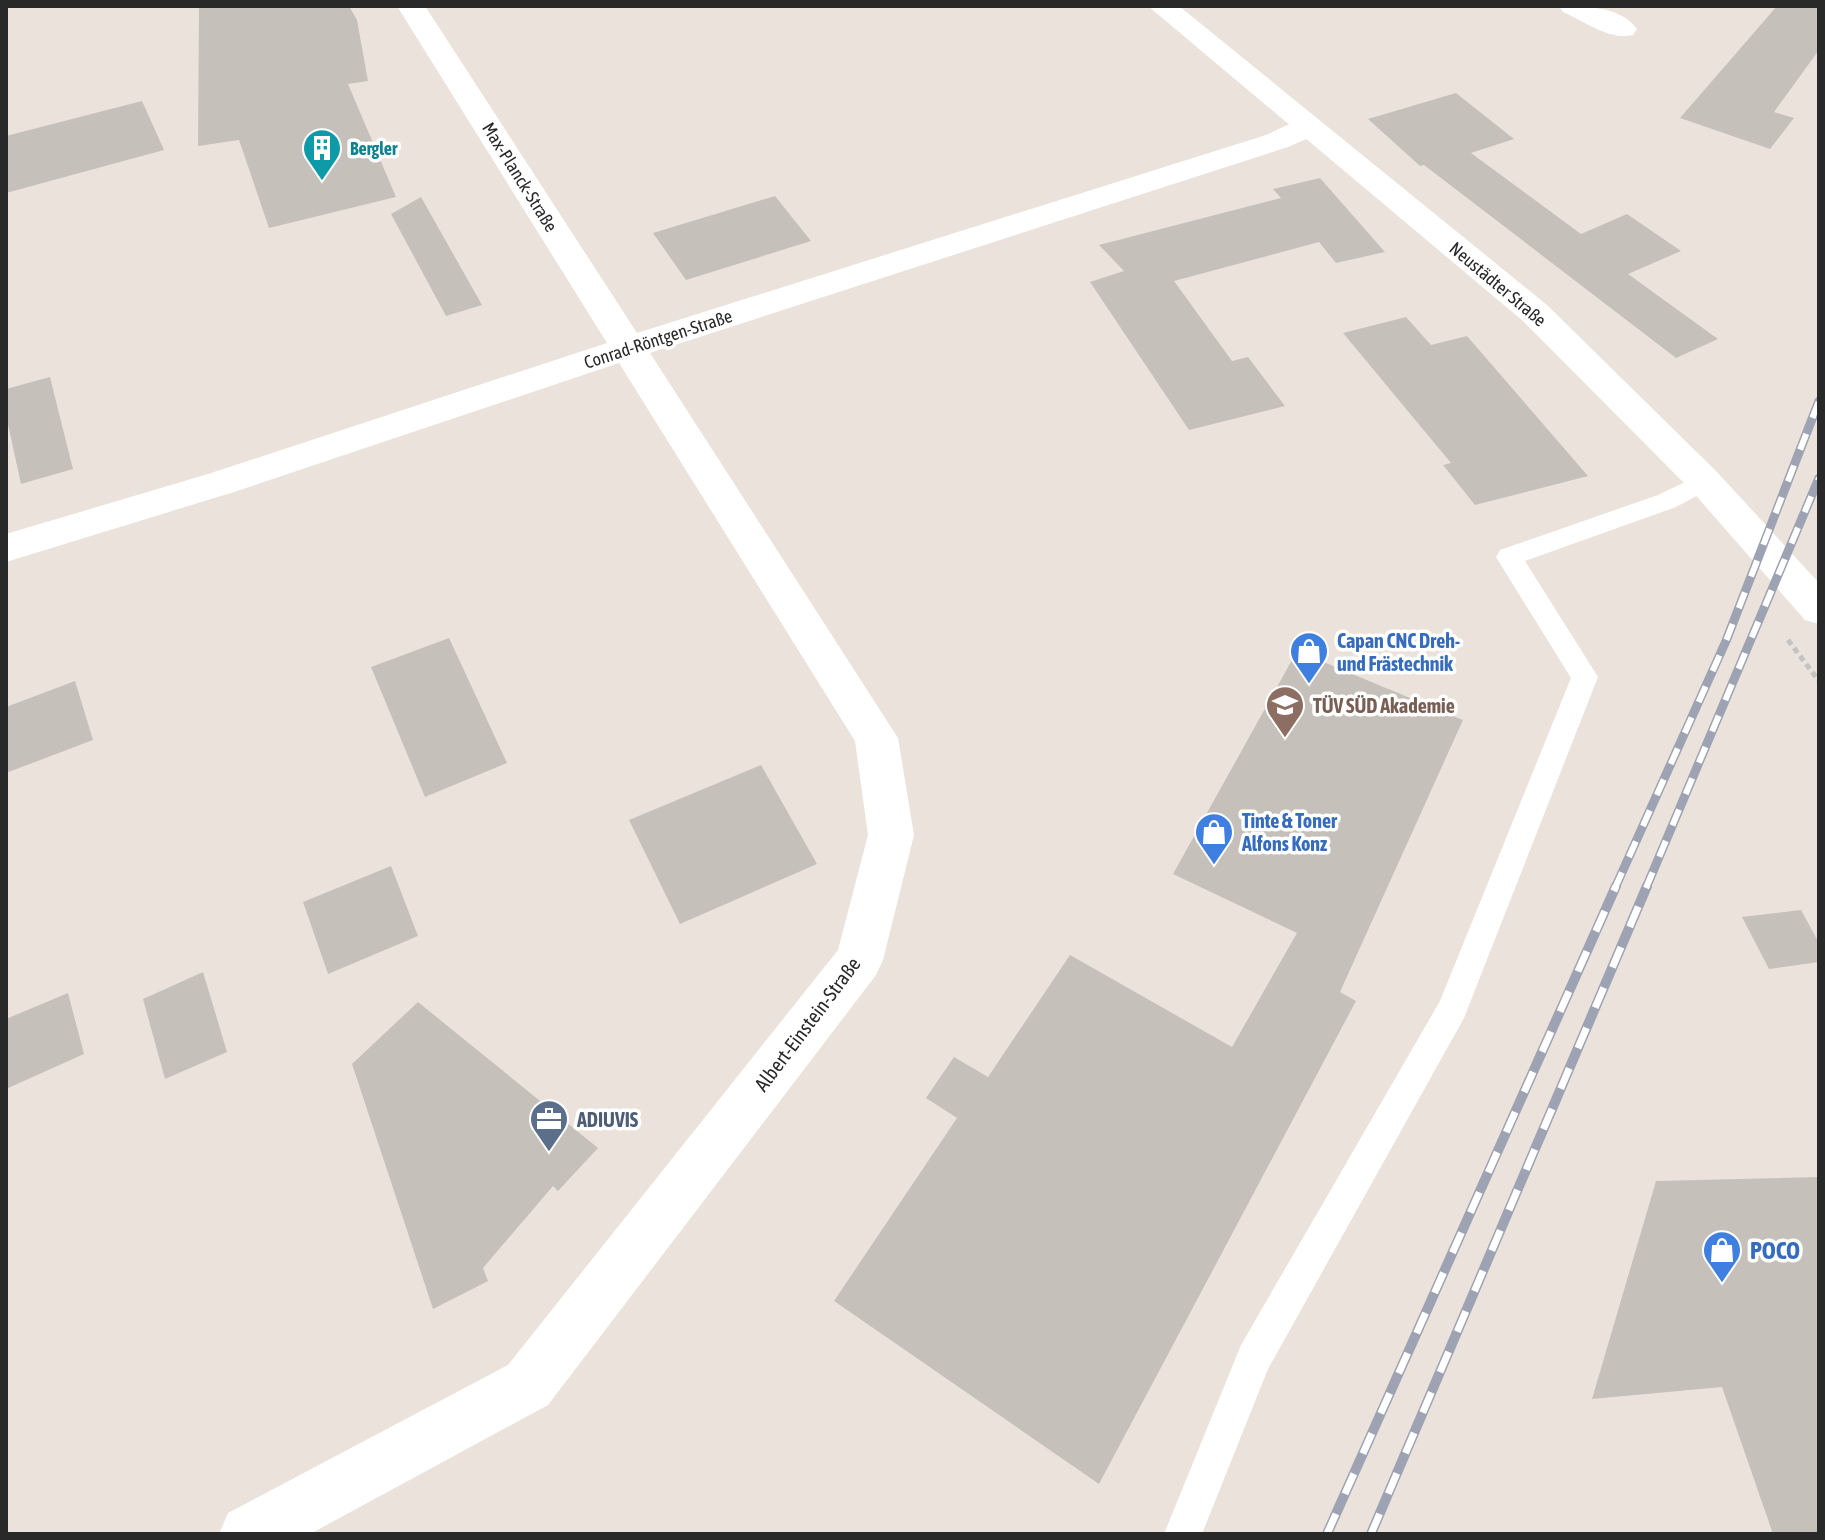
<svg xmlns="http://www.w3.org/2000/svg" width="1825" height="1540" font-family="'Asap Condensed',sans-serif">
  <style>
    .building { fill: #c6c0bb }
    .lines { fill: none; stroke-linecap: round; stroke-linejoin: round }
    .path { stroke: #c3c3c3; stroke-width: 5; stroke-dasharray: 6 4; stroke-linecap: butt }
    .lane { fill: #fff; fill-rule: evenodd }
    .street { fill: #fff; fill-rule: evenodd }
    .secondary { fill: #fff; fill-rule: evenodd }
    .rail-far1-casing { stroke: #9ea3b3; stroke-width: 9 }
    .rail-casing { stroke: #9ea3b3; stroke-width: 10 }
    .rail-far1 { stroke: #fff; stroke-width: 6; stroke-dasharray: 17; stroke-linecap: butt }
    .rail { stroke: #fff; stroke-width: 7; stroke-dasharray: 22; stroke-linecap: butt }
    .labels { text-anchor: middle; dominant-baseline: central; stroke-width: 7; stroke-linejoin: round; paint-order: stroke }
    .far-culture-label { font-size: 18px; font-weight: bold; fill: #0d838f; stroke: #fff; text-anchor: start }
    .far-street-label { font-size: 18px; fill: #292929; stroke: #fff }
    .shop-label { font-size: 20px; font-weight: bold; fill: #366cbe; stroke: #fff; text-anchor: start }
    .education-label { font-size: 20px; font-weight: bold; fill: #785e54; stroke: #fff; text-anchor: start }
    .street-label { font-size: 20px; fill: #292929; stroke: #fff }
    .service-label { font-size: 20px; font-weight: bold; fill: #4e5e75; stroke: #fff; text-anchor: start }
    .near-shop-label { font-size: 24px; font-weight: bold; fill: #366cbe; stroke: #fff; text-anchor: start }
  </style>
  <rect width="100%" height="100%" fill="#ebe3db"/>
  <g class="building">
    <polygon points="199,6 349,6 357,20 368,81 348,84 396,197 269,228 239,140 198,146"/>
    <polygon points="1777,6 1819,6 1819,50 1774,112 1794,118 1770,149 1680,118"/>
    <polygon points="1456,93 1514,139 1471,153 1581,234 1627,214 1681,251 1628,274 1718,339 1676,358 1424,165 1420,166 1368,119"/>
    <polygon points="142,101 164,150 6,193 6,136"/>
    <polygon points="1320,178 1385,252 1336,263 1319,242 1174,281 1232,361 1248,357 1285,406 1189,430 1090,282 1124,271 1099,245 1281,198 1273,189"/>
    <polygon points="775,196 811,241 686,280 653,233"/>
    <polygon points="421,197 482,305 446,316 391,214"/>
    <polygon points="1406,317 1431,345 1467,336 1588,476 1475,505 1443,465 1451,463 1343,333"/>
    <polygon points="50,377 73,469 21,484 6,415 6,389"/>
    <polygon points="449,638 507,763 425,797 371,667"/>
    <polygon points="1297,651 1463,720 1340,992 1356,1001 1099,1484 834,1301 957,1118 926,1098 954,1057 988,1077 1070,955 1232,1047 1297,933 1173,874"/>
    <polygon points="75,681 93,740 6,773 6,707"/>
    <polygon points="761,765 817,864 680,924 629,820"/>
    <polygon points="391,866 418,936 328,974 303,902"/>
    <polygon points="1801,910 1819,943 1819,962 1769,969 1742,917"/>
    <polygon points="203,972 227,1052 165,1079 143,999"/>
    <polygon points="68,993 84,1054 6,1089 6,1019"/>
    <polygon points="418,1002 598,1148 558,1191 553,1186 483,1268 488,1281 433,1309 352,1064"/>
    <polygon points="1819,1177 1819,1534 1773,1534 1722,1387 1592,1399 1656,1181"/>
  </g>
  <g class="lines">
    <polyline class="path" points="1788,640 1819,681"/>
    <polygon class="lane" points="1704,473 1713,475 1716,481 1713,487 1676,507 1525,561 1598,677 1464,1018 1268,1369 1202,1534 1164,1534 1241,1345 1440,1001 1571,678 1496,557 1500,550 1658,495"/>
    <g class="street">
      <path d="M 397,6 L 425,6 L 637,333 L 1266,135 C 1284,127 1301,116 1320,121 L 1324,127 L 1320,133 L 1288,147 L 650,353 L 898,738 L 914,835 L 883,960 L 876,975 L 548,1405 L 310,1534 L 219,1534 L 228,1513 L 508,1365 L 838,950 L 868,835 L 855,741 L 619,363 L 234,492 L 6,562 L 6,534 L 208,474 L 607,343 Z"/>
      <path d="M 1559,6 C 1584,6 1621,6 1637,29 L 1633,35 C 1610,41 1584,21 1563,12 Z"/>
    </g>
    <polygon class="secondary" points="1148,6 1179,6 1547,305 1717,472 1819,583 1819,624 1805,620 1691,490 1523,321"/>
    <g class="rail-far1-casing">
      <g id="rail-far1">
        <polyline points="1615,888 1726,641 1819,401"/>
        <polyline points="1646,888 1819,478"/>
      </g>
    </g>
    <g class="rail-casing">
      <g id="rail">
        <polyline points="1327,1534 1616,886"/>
        <polyline points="1371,1534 1647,886"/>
      </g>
    </g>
    <use href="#rail-far1" class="rail-far1"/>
    <use href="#rail" class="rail"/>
  </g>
  <defs>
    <g id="building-pin" transform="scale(2)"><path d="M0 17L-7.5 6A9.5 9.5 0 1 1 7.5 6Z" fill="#0f9aa8" stroke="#fff"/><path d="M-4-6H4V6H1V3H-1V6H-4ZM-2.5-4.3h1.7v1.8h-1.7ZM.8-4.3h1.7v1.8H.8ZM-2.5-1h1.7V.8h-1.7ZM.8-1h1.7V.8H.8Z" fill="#fff"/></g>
    <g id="shop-pin" transform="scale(2)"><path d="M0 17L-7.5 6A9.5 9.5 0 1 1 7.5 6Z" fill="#3f7fe0" stroke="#fff"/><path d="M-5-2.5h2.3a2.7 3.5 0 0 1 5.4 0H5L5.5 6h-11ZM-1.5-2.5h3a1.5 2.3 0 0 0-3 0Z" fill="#fff"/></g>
    <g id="school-pin" transform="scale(2)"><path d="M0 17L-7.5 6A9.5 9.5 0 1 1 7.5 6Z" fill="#8d6e63" stroke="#fff"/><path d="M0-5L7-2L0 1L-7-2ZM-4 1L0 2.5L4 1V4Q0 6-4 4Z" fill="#fff"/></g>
    <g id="office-pin" transform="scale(2)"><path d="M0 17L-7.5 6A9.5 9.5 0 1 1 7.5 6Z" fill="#5c6f8a" stroke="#fff"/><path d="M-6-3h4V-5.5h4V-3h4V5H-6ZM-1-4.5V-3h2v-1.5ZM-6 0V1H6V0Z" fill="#fff"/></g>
  </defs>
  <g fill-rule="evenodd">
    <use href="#building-pin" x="322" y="148"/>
    <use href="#shop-pin" x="1309" y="651"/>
    <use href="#school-pin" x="1285" y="705"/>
    <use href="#shop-pin" x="1214" y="832"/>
    <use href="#office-pin" x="549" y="1119"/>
    <use href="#shop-pin" x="1722" y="1250"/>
  </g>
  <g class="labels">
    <g class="far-culture-label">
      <text x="350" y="148">Bergler</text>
    </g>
    <g class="far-street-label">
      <text transform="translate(520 177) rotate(58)">Max-Planck-Straße</text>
      <text transform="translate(1498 284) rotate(40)">Neustädter Straße</text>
      <text transform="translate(658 339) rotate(-18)">Conrad-Röntgen-Straße</text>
    </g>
    <g class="shop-label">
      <text x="1337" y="640">Capan CNC Dreh-<tspan x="1337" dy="23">und Frästechnik</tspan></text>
      <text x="1242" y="820">Tinte &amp; Toner<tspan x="1242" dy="23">Alfons Konz</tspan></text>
    </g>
    <g class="education-label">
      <text x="1313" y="705">TÜV SÜD Akademie</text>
    </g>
    <g class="street-label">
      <text transform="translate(807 1024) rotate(-53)">Albert-Einstein-Straße</text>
    </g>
    <g class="service-label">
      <text x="577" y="1119">ADIUVIS</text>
    </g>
    <g class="near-shop-label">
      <text x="1750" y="1250">POCO</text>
    </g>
  </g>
  <rect width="1825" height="1540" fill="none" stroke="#292929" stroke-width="16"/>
</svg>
